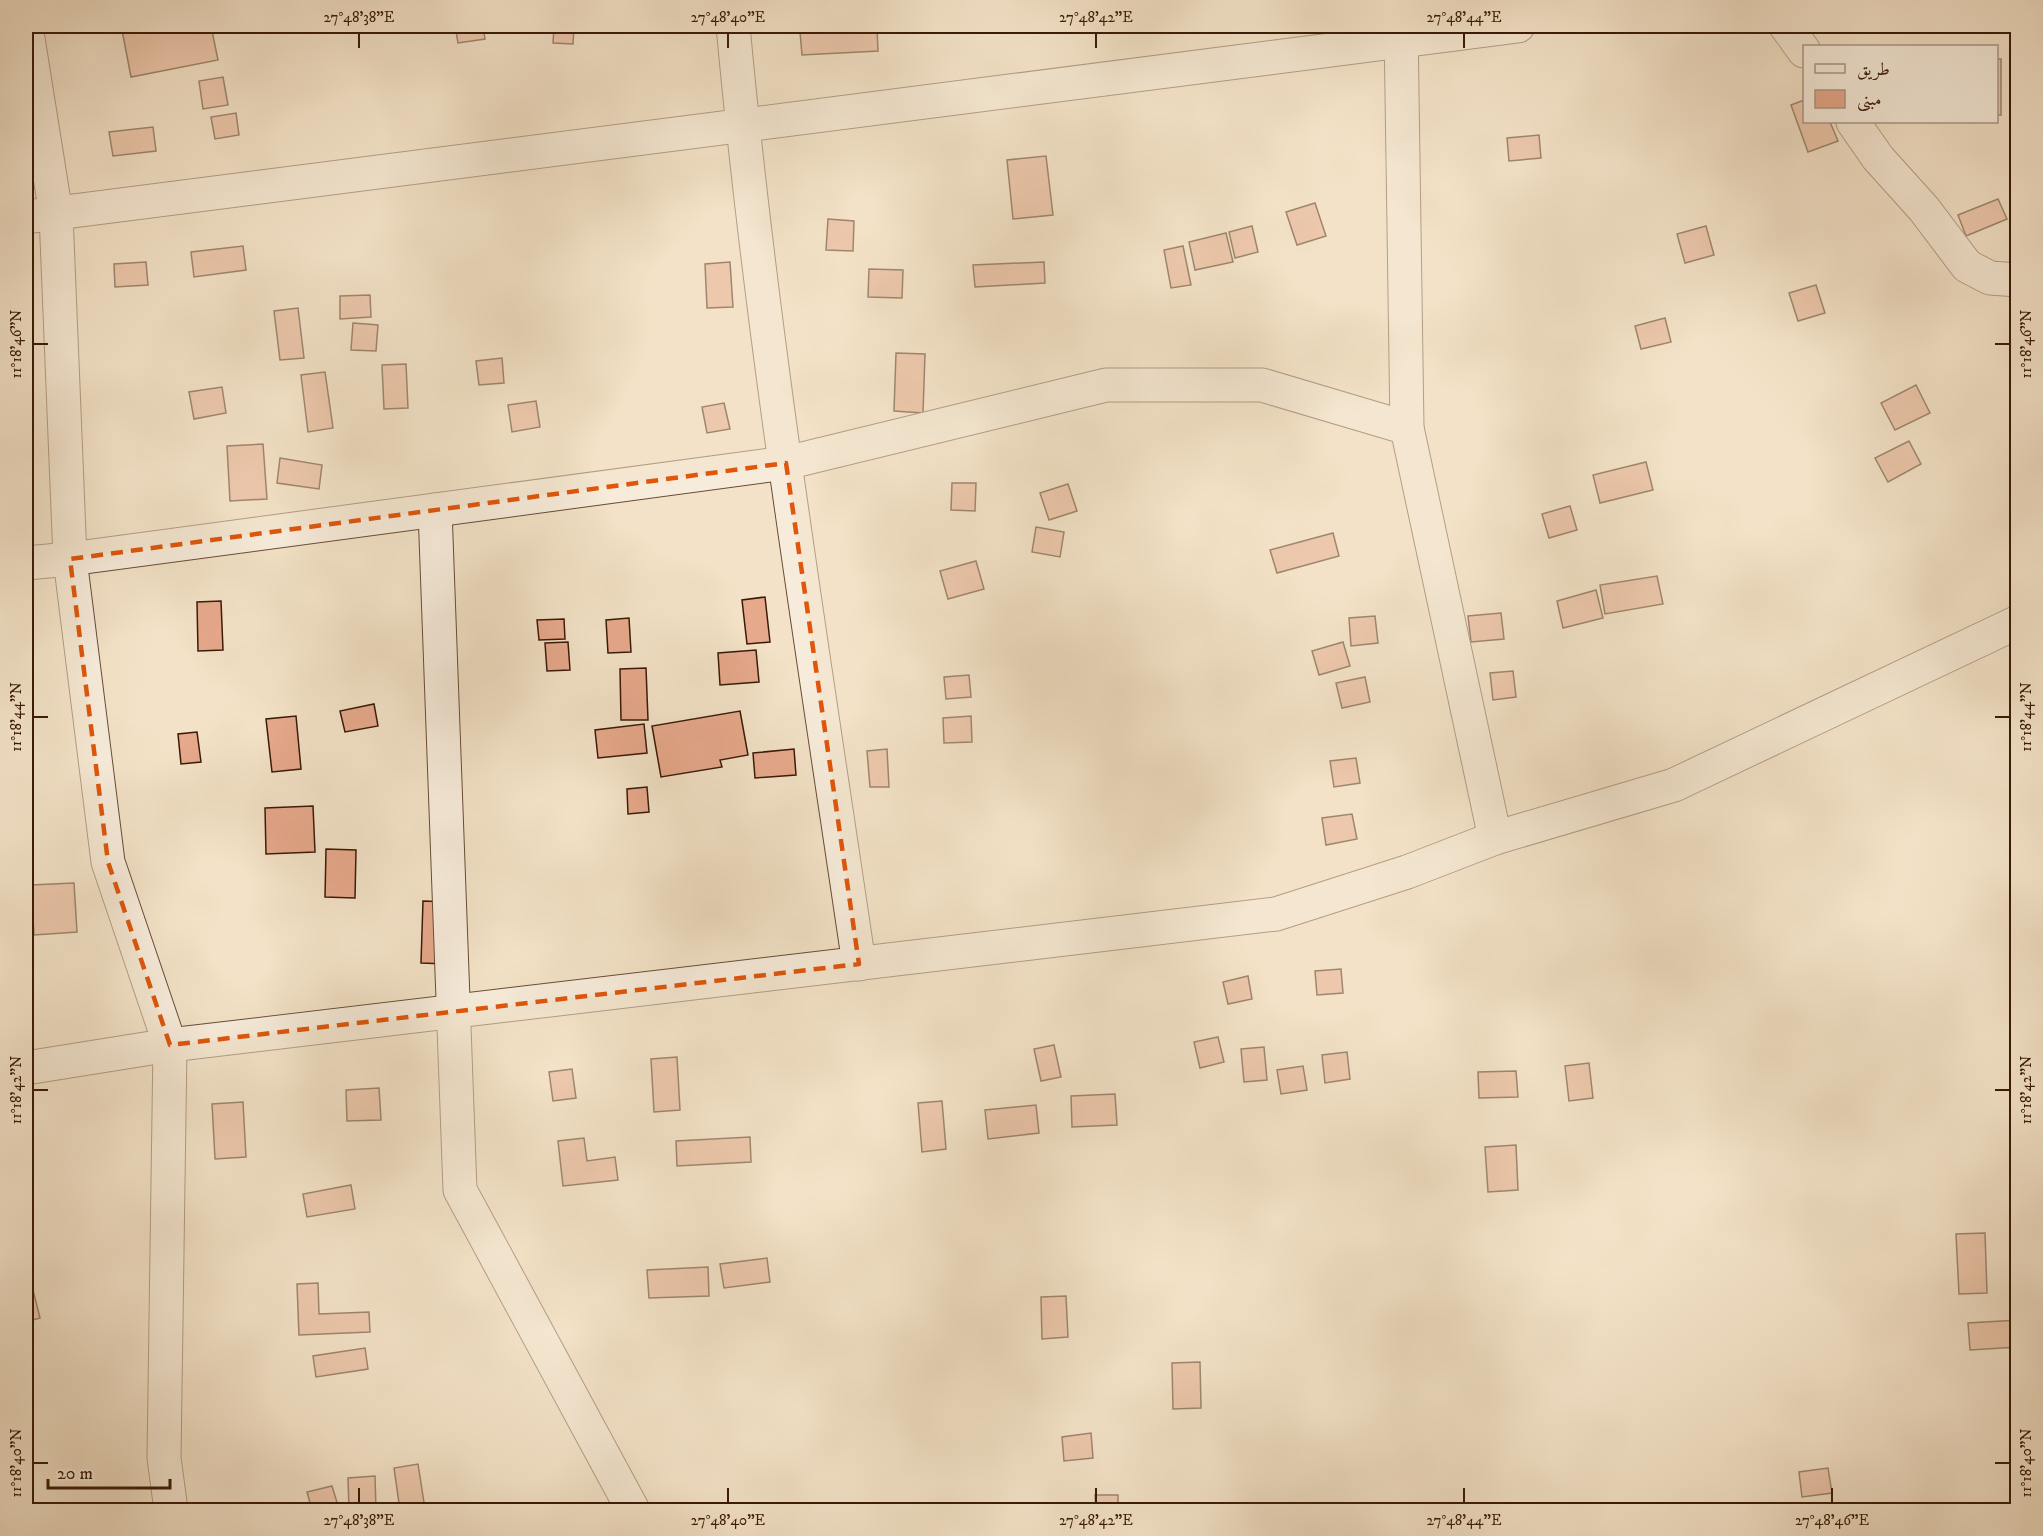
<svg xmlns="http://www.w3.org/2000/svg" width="2043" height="1536" font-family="'IM FELL DW Pica',Amiri,serif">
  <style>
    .building { fill: #e7a98c; stroke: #391a06; stroke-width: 1.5 }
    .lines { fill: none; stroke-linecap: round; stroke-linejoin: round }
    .minor-casing { stroke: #684c36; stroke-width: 35 }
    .minor { stroke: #f7ecdb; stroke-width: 33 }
    .marked { fill: none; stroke: #df560c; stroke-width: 4.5; stroke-dasharray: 12 8; stroke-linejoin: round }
    .ticks { fill: none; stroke: #391a06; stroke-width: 2 }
    .neatline { fill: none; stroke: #391a06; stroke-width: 2 }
    .ticks-label { font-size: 15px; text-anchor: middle; fill: #391a06 }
  </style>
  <rect width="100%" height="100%" fill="#f3e2c7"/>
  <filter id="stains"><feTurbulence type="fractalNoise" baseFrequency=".00333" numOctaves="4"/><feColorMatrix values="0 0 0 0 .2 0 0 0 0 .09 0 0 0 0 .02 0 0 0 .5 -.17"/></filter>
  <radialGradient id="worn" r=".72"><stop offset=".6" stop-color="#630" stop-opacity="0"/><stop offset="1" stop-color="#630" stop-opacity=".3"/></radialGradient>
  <g class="building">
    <polygon points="146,26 211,26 218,60 131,77 122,30"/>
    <polygon points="455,26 483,26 485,39 458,43"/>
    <polygon points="554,26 574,26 573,44 553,43"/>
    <polygon points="877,28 878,51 802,55 800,32"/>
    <rect x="1996" y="59" width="5" height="56"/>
    <polygon points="223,77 228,105 203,109 199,81"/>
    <polygon points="1804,100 1804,122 1830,122 1838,141 1808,152 1791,105"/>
    <polygon points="236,113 239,135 215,139 211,117"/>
    <polygon points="153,127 156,151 113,156 109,132"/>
    <polygon points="1539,135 1541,158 1509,161 1507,138"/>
    <polygon points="1046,156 1053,215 1013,219 1007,160"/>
    <polygon points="1998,199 2007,219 1966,236 1958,215"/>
    <polygon points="1315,203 1326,236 1297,245 1286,212"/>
    <polygon points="828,219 854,221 853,251 826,250"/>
    <polygon points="1252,226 1258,252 1235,258 1229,232"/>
    <polygon points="1706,226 1714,255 1685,263 1677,234"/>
    <polygon points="1226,233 1233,262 1195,270 1189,242"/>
    <polygon points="243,246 246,270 194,277 191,252"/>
    <polygon points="1183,246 1191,285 1171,288 1164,250"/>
    <polygon points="146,262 148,285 115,287 114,264"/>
    <polygon points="730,262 733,307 707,308 705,264"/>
    <polygon points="1044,262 1045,283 975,287 973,265"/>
    <polygon points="869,269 903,270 902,298 868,297"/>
    <polygon points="1816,285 1825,313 1798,321 1789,293"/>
    <polygon points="370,295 371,317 340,319 340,296"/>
    <polygon points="298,308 304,358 280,360 274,311"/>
    <polygon points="1665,318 1671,342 1641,349 1635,326"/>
    <polygon points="353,323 378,325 376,351 351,350"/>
    <polygon points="896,353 925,354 923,413 894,411"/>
    <polygon points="502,358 504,383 479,385 476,361"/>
    <polygon points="406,364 408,408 384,409 382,365"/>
    <polygon points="325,372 333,428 308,432 301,375"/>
    <polygon points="1916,385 1930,413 1895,430 1881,403"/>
    <polygon points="222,387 226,413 194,419 189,392"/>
    <polygon points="536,401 540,427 512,432 508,405"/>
    <polygon points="724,403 730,429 707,433 702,407"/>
    <polygon points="1909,441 1921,464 1888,482 1875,458"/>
    <polygon points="263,444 267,499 230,501 227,446"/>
    <polygon points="280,458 322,465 319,489 277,483"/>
    <polygon points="1646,462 1653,490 1600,503 1593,475"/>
    <polygon points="952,483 976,483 975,511 951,510"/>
    <polygon points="1068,484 1077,511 1049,520 1040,493"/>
    <polygon points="1570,506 1577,530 1549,538 1542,514"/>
    <polygon points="1036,527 1064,532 1060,557 1032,552"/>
    <polygon points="1333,533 1339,556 1277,573 1270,550"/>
    <polygon points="976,561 984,589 948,599 940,571"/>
    <polygon points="1657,576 1663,604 1605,614 1600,585"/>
    <polygon points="1596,590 1603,618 1563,628 1557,601"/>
    <polygon points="765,597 770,642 747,644 742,600"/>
    <polygon points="221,601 223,650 198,651 197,602"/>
    <polygon points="1501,613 1504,639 1471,642 1468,616"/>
    <polygon points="1375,616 1378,643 1351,646 1349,618"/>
    <polygon points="629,618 631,652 608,653 606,620"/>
    <polygon points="564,619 565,639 539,640 537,620"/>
    <polygon points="568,642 570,670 547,671 545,643"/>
    <polygon points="1343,642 1350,666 1319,675 1312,651"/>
    <polygon points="756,650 759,682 720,685 718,653"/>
    <polygon points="646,668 648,720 621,720 620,669"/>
    <polygon points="1513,671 1516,697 1493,700 1490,673"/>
    <polygon points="969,675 971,697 946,699 944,677"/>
    <polygon points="1365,677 1370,702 1342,708 1336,683"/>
    <polygon points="374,704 378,726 345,732 340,711"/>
    <polygon points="740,711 748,755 720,760 722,767 661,777 652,726"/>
    <polygon points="296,716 301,769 272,772 266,719"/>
    <polygon points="971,716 972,742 944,743 943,718"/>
    <polygon points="644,724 647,753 598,758 595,730"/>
    <polygon points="197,732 201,762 181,764 178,734"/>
    <polygon points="794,749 796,775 755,778 753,753"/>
    <polygon points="887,749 889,787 870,787 867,751"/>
    <polygon points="1356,758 1360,783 1334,787 1330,761"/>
    <polygon points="647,787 649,812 628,814 627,789"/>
    <polygon points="313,806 315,852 266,854 265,808"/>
    <polygon points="1352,814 1357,839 1326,845 1322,818"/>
    <polygon points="326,849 356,850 355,898 325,897"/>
    <polygon points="74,883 77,932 34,935 31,885"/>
    <polygon points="423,901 449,902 447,964 421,963"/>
    <polygon points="2018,937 2018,964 2012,964 2010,938"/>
    <polygon points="1341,969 1343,993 1317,995 1315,971"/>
    <polygon points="1248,976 1252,999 1228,1004 1223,982"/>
    <polygon points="1218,1037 1224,1062 1200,1068 1194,1042"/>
    <polygon points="1054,1045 1061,1077 1041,1081 1034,1049"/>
    <polygon points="1264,1047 1267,1080 1244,1082 1241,1049"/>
    <polygon points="1347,1052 1350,1079 1325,1083 1322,1055"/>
    <polygon points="677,1057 680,1110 654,1112 651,1059"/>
    <polygon points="1589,1063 1593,1098 1569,1101 1565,1066"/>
    <polygon points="1303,1066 1307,1090 1281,1094 1277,1070"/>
    <polygon points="572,1069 576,1098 553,1101 549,1072"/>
    <polygon points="1516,1071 1518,1097 1479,1098 1478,1072"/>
    <polygon points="379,1088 381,1120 347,1121 346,1090"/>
    <polygon points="1115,1094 1117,1125 1072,1127 1071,1096"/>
    <polygon points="942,1101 946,1149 922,1152 918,1103"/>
    <polygon points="243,1102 246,1157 215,1159 212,1104"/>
    <polygon points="1036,1105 1039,1133 988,1139 985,1110"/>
    <polygon points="750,1137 751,1162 677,1166 676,1141"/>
    <polygon points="584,1138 587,1161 615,1157 618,1180 563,1186 558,1141"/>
    <polygon points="1516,1145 1518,1190 1488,1192 1485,1147"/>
    <polygon points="351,1185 355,1209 307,1217 303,1194"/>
    <polygon points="1985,1233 1987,1293 1959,1294 1956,1234"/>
    <polygon points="767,1258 770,1282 724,1288 720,1264"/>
    <polygon points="708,1267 709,1296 649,1298 647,1270"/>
    <polygon points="318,1283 319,1314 369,1312 370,1332 299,1335 297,1284"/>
    <polygon points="32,1286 40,1318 26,1322 26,1288"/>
    <polygon points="1066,1296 1068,1337 1042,1339 1041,1297"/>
    <polygon points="2018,1320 2018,1347 1970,1350 1968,1323"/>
    <polygon points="365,1348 368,1369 316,1377 313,1356"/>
    <polygon points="1200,1362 1201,1408 1173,1409 1172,1363"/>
    <polygon points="1091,1433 1093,1458 1064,1461 1062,1437"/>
    <polygon points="418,1464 425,1509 400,1510 394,1468"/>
    <polygon points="1828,1468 1832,1493 1802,1497 1799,1472"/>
    <polygon points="375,1476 376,1510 349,1510 348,1478"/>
    <polygon points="332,1486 339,1509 312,1510 307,1492"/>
    <polygon points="1095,1495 1118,1495 1118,1510 1096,1510"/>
    <polygon points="1050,1506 1050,1510 987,1510 987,1508"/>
  </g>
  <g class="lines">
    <g class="minor-casing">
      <g id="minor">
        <polyline points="26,26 56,214 70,559 108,862 170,1045 164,1458 171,1510"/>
        <path d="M 733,26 C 762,340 813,652 859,964"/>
        <polyline points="1401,26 1407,428 1495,838"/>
        <polyline points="1786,26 1804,51"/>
        <polyline points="1853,122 1878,158 1924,209 1967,266 1990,278 2018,280"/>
        <polyline points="26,217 1518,26"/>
        <polyline points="435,510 460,1190 633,1510"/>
        <polyline points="26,563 70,559 786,463 1106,385 1262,385 1407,428"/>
        <polyline points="26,1068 170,1045 1276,914 1407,872 1495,838 1674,785 2018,622"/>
      </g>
    </g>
    <use href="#minor" class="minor"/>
  </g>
  <path d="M0 0H2043V1536H0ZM 786,463 L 859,964 L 170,1045 L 108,862 L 70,559 Z" fill="#f3e2c7" fill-opacity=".55" fill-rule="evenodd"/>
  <path class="marked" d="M 786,463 L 859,964 L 170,1045 L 108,862 L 70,559 Z"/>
  <path class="ticks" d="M 359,33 L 359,48M 728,33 L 728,48M 1096,33 L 1096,48M 1464,33 L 1464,48M 33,344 L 48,344M 1995,344 L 2010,344M 33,717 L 48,717M 1995,717 L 2010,717M 33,1090 L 48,1090M 1995,1090 L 2010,1090M 33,1463 L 48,1463M 1995,1463 L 2010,1463M 359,1488 L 359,1503M 728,1488 L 728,1503M 1096,1488 L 1096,1503M 1464,1488 L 1464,1503M 1832,1488 L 1832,1503"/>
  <rect width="2043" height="1536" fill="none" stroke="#f3e2c7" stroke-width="66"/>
  <rect x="1803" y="45" width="195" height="78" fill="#f7ecdb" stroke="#ab9886" stroke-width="1.5"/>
  <rect x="1815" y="64" width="30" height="9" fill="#f7ecdb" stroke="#ab9886" stroke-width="1.5"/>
  <text x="1857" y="75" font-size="18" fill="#391a06">طريق</text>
  <rect x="1815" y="90" width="30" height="18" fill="#e7a98c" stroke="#ab9886" stroke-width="1.5"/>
  <text x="1857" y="105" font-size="18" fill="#391a06">مبنى</text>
  <path d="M48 1479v9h122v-9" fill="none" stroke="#391a06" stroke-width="3"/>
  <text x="57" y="1479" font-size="18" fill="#391a06" stroke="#f7ecdb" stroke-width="4.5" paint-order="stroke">20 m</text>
  <rect x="33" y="33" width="1977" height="1470" class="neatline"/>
  <g class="ticks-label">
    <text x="359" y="22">27°48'38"E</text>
    <text x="728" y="22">27°48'40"E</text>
    <text x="1096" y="22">27°48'42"E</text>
    <text x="1464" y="22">27°48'44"E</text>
    <text transform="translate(16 344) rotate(-90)" y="5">11°18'46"N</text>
    <text transform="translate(2026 344) rotate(-90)" y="5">11°18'46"N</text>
    <text transform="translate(16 717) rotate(-90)" y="5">11°18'44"N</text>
    <text transform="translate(2026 717) rotate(-90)" y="5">11°18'44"N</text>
    <text transform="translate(16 1090) rotate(-90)" y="5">11°18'42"N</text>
    <text transform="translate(2026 1090) rotate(-90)" y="5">11°18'42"N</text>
    <text transform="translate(16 1463) rotate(-90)" y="5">11°18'40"N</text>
    <text transform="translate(2026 1463) rotate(-90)" y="5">11°18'40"N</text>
    <text x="359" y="1525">27°48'38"E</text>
    <text x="728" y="1525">27°48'40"E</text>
    <text x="1096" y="1525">27°48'42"E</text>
    <text x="1464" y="1525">27°48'44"E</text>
    <text x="1832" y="1525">27°48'46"E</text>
  </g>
  <rect width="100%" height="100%" filter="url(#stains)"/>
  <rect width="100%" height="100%" fill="url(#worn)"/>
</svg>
